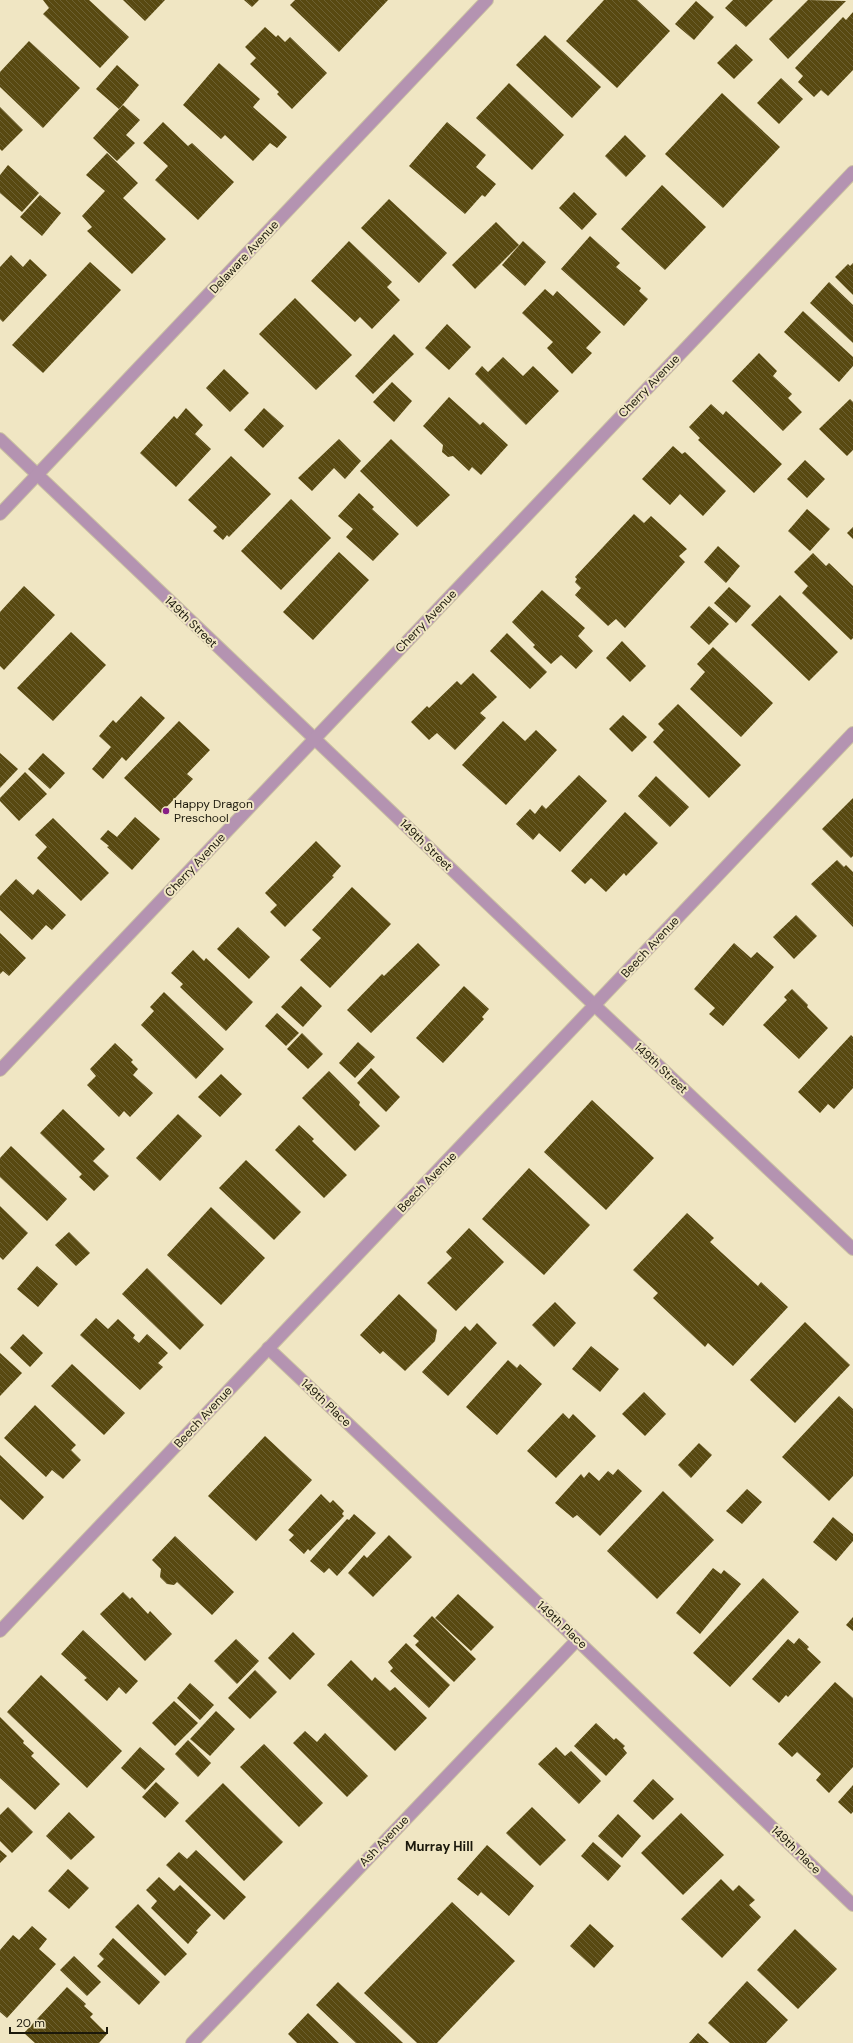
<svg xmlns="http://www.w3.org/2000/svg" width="853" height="2043" font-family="'DM Sans',sans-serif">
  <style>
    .building { fill: url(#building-back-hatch) }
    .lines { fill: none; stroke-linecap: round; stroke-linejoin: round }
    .minor-casing { stroke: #cac1a2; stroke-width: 14 }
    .minor { stroke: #b493b1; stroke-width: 12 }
    .poi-dot { fill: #881f86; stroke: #f0e6c3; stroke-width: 1.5 }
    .labels { text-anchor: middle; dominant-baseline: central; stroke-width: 4; stroke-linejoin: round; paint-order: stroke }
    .street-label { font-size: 12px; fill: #1b180b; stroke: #f0e6c3 }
    .poi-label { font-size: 12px; fill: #1b180b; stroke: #f0e6c3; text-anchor: start }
    .neighbourhood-label { font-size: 13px; font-weight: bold; fill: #1b180b; stroke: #f0e6c3 }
  </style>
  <defs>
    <pattern id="building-back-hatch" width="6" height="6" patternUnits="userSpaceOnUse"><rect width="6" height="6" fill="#584911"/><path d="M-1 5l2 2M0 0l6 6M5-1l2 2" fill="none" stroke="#6c6032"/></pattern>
  </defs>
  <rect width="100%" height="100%" fill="#f0e6c3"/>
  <g class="building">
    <polygon points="43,0 89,0 129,37 100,68 43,14 49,8"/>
    <polygon points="123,0 165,0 145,21"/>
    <polygon points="244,0 259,0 252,7"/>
    <polygon points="295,0 388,0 339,52 290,5"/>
    <polygon points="604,0 637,0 670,31 617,88 566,41"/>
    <polygon points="733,0 773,0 746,27 725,8"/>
    <polygon points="808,0 846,1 788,59 769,39"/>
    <polygon points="696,1 714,17 694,40 675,24"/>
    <polygon points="853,12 853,70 828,96 821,90 814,97 798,82 803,76 795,68 843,17 846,20"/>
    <polygon points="265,27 276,37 278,35 285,42 290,37 327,73 292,109 277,94 279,92 250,64 256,58 245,47"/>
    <polygon points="545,35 601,87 572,118 516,65"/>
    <polygon points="29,41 80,88 43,128 0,87 0,72"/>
    <polygon points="736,44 753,60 734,79 717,63"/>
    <polygon points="219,63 260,99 253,107 287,137 277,148 270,143 253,161 225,135 221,139 183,105"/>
    <polygon points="117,65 139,85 119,109 96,89"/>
    <polygon points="781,78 803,99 779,124 757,103"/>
    <polygon points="509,83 564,135 532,170 476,118"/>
    <polygon points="722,93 780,147 723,208 665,154"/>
    <polygon points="123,105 140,120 126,135 135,143 117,161 93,138"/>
    <polygon points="0,107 23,130 2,151 0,149"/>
    <polygon points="163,122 188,146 192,143 234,182 198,220 155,180 168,166 143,143"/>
    <polygon points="447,122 486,155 476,167 496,184 485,197 482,195 465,214 409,166"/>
    <polygon points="625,135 646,156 626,177 605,156"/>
    <polygon points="107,153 138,183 123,198 166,239 132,274 87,231 92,227 82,216 105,191 86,175"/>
    <polygon points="8,165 39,193 22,212 0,193 0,175"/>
    <polygon points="662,185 706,227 665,270 621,229"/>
    <polygon points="574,192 597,214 582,230 559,208"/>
    <polygon points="40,195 61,213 42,236 20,217"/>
    <polygon points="389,199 447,253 419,283 361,228"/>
    <polygon points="496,222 519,245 475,289 452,265"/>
    <polygon points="590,236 620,263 616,267 641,288 639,291 648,299 624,326 561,269"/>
    <polygon points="349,241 392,282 387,287 400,300 372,329 360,317 355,322 311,281"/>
    <polygon points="523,241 546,262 525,286 502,265"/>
    <polygon points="11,255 23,267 30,259 47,275 3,322 0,319 0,267"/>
    <polygon points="90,262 121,290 43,373 12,345"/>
    <polygon points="853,263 853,295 835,277 848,264 850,266"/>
    <polygon points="829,282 853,305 853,343 810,303"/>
    <polygon points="545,289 553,296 557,291 601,332 586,348 592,353 572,374 547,348 553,342 522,313"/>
    <polygon points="295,298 352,355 316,390 259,334"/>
    <polygon points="803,311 853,357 853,366 839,382 784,332"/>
    <polygon points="447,324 471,347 449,370 425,348"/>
    <polygon points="394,334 414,354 373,394 355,376"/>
    <polygon points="759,353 777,371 773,376 792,394 788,398 802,412 783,431 732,381"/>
    <polygon points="503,357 523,376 533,366 559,391 526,425 475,374 482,366 488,372"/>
    <polygon points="224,369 249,393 230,412 206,388"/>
    <polygon points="392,382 412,401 394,422 373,402"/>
    <polygon points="449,397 480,425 483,422 508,445 481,475 472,467 469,471 453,456 448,457 442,452 443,445 423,426"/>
    <polygon points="850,399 853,402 853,450 847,456 819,429"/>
    <polygon points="711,404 723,415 726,411 782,464 754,493 698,440 700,438 689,427"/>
    <polygon points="186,408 203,425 195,434 211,449 176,487 140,453 174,416 177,419"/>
    <polygon points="264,408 284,426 263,448 244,430"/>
    <polygon points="339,439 361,461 345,479 334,468 312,491 298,478"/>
    <polygon points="391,439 450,495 417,527 360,471"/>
    <polygon points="673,446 682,454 685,452 726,491 703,516 680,494 670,505 642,479"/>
    <polygon points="231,456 271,494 229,537 227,535 223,540 213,531 217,527 188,500"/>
    <polygon points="805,460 825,479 807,498 787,479"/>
    <polygon points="359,493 374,507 372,509 399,534 373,561 346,537 353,529 338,516"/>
    <polygon points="291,499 331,538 281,590 241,551"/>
    <polygon points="807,509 830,529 810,551 788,531"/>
    <polygon points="634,514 644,523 651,516 687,549 679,556 685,562 625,628 616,619 608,626 575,595 581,588 575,582 577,579 575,577"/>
    <polygon points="853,527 853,539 847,533"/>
    <polygon points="718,546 740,566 726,583 704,562"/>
    <polygon points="339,552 369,580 313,640 283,612"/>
    <polygon points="813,553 826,566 829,563 853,586 853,638 851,640 802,593 808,586 794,572"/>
    <polygon points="24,586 55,615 4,670 0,666 0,612"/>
    <polygon points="729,587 751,606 736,623 714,603"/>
    <polygon points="542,590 585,628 578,636 593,651 576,669 561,655 551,664 533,647 535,645 512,622"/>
    <polygon points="780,595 838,652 809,681 751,625"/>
    <polygon points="709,606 729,624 709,645 690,627"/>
    <polygon points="71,632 106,665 53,721 17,688"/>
    <polygon points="507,633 547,672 530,689 490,651"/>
    <polygon points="622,641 646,666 630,682 606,658"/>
    <polygon points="713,647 773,703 741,737 690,689 705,672 697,664"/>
    <polygon points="473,673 497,697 480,713 486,718 455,750 437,733 429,740 411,722 427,706 429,708 457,681 461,685"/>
    <polygon points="141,696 165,718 126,761 122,757 103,779 92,769 111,747 99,736 113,720 116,723"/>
    <polygon points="678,704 741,765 709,798 653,742 664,730 658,724"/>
    <polygon points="623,715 647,737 632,752 609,729"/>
    <polygon points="179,721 210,750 187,774 193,779 161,813 124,778"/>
    <polygon points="503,721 525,741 536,730 557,750 506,805 462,765"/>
    <polygon points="0,753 18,769 0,788"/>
    <polygon points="43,753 65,773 50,789 28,769"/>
    <polygon points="25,772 47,794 19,821 0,801 0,798"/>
    <polygon points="579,775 607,801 560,852 539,833 533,840 516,824 530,809 535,814 542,805 546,809"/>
    <polygon points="656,776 689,807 670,827 638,796"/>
    <polygon points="853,798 853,856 851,858 822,829"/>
    <polygon points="625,812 658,843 626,876 624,873 606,892 591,878 585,884 571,871"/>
    <polygon points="135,817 160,839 132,870 107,847 109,846 100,839 108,830 117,837"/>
    <polygon points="53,818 109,873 81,901 37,858 47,847 35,835"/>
    <polygon points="316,841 341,866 332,876 334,877 285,927 270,912 277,905 265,893"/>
    <polygon points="837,860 844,867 846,865 853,872 853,927 811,884"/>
    <polygon points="16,879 33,895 38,889 66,915 52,930 46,925 32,940 0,910 0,896"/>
    <polygon points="352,887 391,924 330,988 300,960 321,938 312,930"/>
    <polygon points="796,915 817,936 794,959 773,937"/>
    <polygon points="238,927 270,957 249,979 217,949"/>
    <polygon points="0,933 26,958 9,976 3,971 0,974"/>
    <polygon points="418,943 440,965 371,1033 347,1010 382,974 384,976"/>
    <polygon points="734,943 751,958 757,952 774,967 723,1026 709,1014 715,1008 694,989"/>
    <polygon points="193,950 204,961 206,958 253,1002 226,1031 180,987 183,984 171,973"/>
    <polygon points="301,986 322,1006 303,1027 281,1007"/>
    <polygon points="464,986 489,1009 482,1017 484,1019 443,1063 416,1038"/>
    <polygon points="792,989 808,1005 807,1007 828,1028 799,1059 763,1025 787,1000 784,997"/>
    <polygon points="164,992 224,1049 196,1079 141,1025 154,1011 150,1007"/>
    <polygon points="277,1013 299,1033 286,1046 265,1026"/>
    <polygon points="302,1033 323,1054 308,1069 287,1049"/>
    <polygon points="851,1035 853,1037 853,1088 834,1109 828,1104 820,1113 798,1092"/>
    <polygon points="358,1042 375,1057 355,1078 339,1063"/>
    <polygon points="115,1043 133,1060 131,1062 138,1069 133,1075 153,1093 130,1117 124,1111 119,1117 87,1085 96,1076 90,1069"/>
    <polygon points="371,1068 400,1097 386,1112 357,1083"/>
    <polygon points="329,1071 360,1102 359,1105 380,1126 355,1151 302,1098"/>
    <polygon points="221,1074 242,1094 220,1117 198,1097"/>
    <polygon points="592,1100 654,1158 606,1210 544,1152"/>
    <polygon points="63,1109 105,1149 93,1161 109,1176 94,1191 79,1177 82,1174 40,1133"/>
    <polygon points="178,1114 202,1136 160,1181 136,1158"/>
    <polygon points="299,1125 314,1139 312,1141 347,1175 324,1198 275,1150"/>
    <polygon points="11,1146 67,1199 47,1221 0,1177 0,1158"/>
    <polygon points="246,1160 301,1212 274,1240 219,1188"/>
    <polygon points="529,1168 590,1225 544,1275 482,1219"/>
    <polygon points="0,1206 28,1233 3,1260 0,1257"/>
    <polygon points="211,1207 265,1258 221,1305 167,1255"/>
    <polygon points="687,1213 714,1238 710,1242 758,1286 761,1282 788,1307 733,1366 708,1343 705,1347 653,1298 658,1293 633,1270"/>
    <polygon points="469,1228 504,1262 456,1311 427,1283 452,1258 446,1252"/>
    <polygon points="69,1232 90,1253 76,1266 55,1245"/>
    <polygon points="37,1266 58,1284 38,1307 17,1289"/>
    <polygon points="147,1268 204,1325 180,1350 122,1294"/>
    <polygon points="399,1294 437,1330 435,1341 405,1371 383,1351 380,1354 360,1335"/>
    <polygon points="555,1302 576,1323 554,1347 532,1325"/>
    <polygon points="96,1318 108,1329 118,1319 135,1335 133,1338 139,1343 147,1334 168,1353 158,1363 163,1367 140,1390 80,1335"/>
    <polygon points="805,1322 850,1365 795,1423 750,1380"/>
    <polygon points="477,1323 497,1343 448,1396 422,1372 465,1326 470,1331"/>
    <polygon points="23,1334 43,1353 30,1367 10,1348"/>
    <polygon points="591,1346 619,1369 600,1392 572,1369"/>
    <polygon points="0,1353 22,1373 0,1396"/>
    <polygon points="508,1360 517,1368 520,1364 542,1384 497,1435 466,1407"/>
    <polygon points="72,1364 125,1413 104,1435 51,1386"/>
    <polygon points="644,1392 666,1414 645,1436 622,1414"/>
    <polygon points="839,1396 853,1409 853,1476 829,1501 782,1457"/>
    <polygon points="35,1405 76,1445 71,1450 81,1460 63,1479 52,1470 46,1477 4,1438"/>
    <polygon points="563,1413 569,1419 573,1414 596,1436 556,1478 527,1451"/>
    <polygon points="265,1436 312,1480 256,1541 208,1496"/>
    <polygon points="699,1443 712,1455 691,1478 678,1465"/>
    <polygon points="0,1455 44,1497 23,1520 0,1499"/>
    <polygon points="618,1469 642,1491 600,1536 577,1515 573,1518 555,1503 581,1474 584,1478 589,1472 599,1481 608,1471 613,1475"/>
    <polygon points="747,1489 762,1502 742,1524 726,1511"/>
    <polygon points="663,1491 714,1540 657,1599 607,1551"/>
    <polygon points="321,1494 330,1503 333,1500 344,1511 342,1514 344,1516 310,1551 308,1549 304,1554 289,1540 294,1535 288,1530"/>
    <polygon points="354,1514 376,1533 337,1576 329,1568 324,1573 310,1561 347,1519 349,1520"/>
    <polygon points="833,1517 853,1534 853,1541 836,1561 813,1542"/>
    <polygon points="389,1535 412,1557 373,1597 348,1573 364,1555 367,1558"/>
    <polygon points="175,1536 234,1592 212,1615 177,1582 174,1585 167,1584 160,1577 161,1569 152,1560"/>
    <polygon points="713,1568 721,1574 724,1570 741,1584 700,1634 676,1613"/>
    <polygon points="763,1578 799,1612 730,1687 693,1653"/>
    <polygon points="123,1592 130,1599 132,1597 148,1614 150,1611 172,1634 145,1661 100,1614"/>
    <polygon points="458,1594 494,1627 471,1651 435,1618"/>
    <polygon points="432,1616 476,1659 454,1682 415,1645 419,1641 413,1636"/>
    <polygon points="853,1617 853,1631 846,1625"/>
    <polygon points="83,1630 138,1681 126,1694 119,1687 107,1701 84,1680 87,1678 61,1654"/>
    <polygon points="293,1632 315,1654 290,1680 268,1658"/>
    <polygon points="799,1638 809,1647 807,1649 821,1662 788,1697 786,1695 779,1703 752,1679 788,1639 794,1644"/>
    <polygon points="236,1639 259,1661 237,1684 214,1661"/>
    <polygon points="406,1643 450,1685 429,1708 390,1671 393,1668 388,1662"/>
    <polygon points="351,1660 372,1681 375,1677 390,1691 395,1687 427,1718 395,1751 327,1685"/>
    <polygon points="255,1670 277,1692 250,1719 228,1698"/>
    <polygon points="41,1675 122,1751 87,1788 7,1712"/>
    <polygon points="835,1682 853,1698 853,1767 829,1793 816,1780 821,1774 797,1752 792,1757 778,1744"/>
    <polygon points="190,1683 214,1705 200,1720 177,1698"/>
    <polygon points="174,1701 198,1723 175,1746 152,1723"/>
    <polygon points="216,1711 235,1729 210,1756 190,1739"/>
    <polygon points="0,1717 24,1741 23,1743 34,1753 31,1756 60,1784 35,1810 0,1778"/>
    <polygon points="596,1723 614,1740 616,1738 625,1746 623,1748 627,1753 606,1776 574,1746"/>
    <polygon points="305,1731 317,1742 325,1733 368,1776 347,1797 293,1743"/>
    <polygon points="188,1740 211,1763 198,1777 175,1754"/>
    <polygon points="264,1744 323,1803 299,1827 240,1767"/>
    <polygon points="140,1747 165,1769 145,1790 121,1768"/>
    <polygon points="556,1747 565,1756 571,1751 601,1781 579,1804 538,1764"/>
    <polygon points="653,1779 674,1799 653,1820 633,1801"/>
    <polygon points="156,1782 179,1803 165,1818 142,1797"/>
    <polygon points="223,1783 283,1842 244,1881 185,1821"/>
    <polygon points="853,1785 853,1812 851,1814 838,1802"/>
    <polygon points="8,1807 33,1832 12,1853 0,1841 0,1815"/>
    <polygon points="532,1807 566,1840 540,1866 506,1833"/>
    <polygon points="69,1812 95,1837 71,1860 46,1836"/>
    <polygon points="681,1813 724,1855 683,1895 641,1853"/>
    <polygon points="618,1814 641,1836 622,1858 598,1836"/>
    <polygon points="593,1842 621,1866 608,1881 581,1856"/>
    <polygon points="487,1845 534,1886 509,1916 481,1892 478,1896 457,1879"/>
    <polygon points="0,1850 7,1856 0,1863"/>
    <polygon points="196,1850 246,1897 224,1920 166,1865 179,1852 187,1859"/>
    <polygon points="68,1869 89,1888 69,1909 48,1891"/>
    <polygon points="159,1877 174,1891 180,1885 211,1915 196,1931 198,1932 188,1944 151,1908 157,1901 146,1890"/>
    <polygon points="721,1879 733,1891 739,1885 755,1900 749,1905 761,1917 722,1958 681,1919"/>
    <polygon points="452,1902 515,1961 437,2043 417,2043 364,1993"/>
    <polygon points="138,1904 187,1954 165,1976 115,1927"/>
    <polygon points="590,1924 614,1946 594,1968 570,1946"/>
    <polygon points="32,1926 47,1939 39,1949 56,1964 7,2018 0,2012 0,1950 13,1935 19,1940"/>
    <polygon points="795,1929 837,1969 798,2009 757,1970"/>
    <polygon points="113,1938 160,1982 139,2005 97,1966 104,1959 99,1954"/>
    <polygon points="74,1956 101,1982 87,1996 60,1970"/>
    <polygon points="747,1981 788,2020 766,2043 730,2043 708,2023"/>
    <polygon points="338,1982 403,2043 356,2043 316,2005"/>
    <polygon points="67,1987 86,2004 84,2006 93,2014 90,2017 107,2034 99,2043 35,2043 24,2033"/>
    <polygon points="308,2013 339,2043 297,2043 288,2034"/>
    <polygon points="698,2033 709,2043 689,2043"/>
  </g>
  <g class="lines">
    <g class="minor-casing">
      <g id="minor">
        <polyline points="0,439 572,984 853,1249"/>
        <polyline points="0,514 487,0"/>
        <polyline points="0,1070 853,172"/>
        <polyline points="268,1348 577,1640 853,1905"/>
        <polyline points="0,1631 853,733"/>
        <polyline points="192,2043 577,1640"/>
      </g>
    </g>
    <use href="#minor" class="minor"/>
  </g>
  <circle class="poi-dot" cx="166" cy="811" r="4"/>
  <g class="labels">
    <g class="street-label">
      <text transform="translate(244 257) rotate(-47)">Delaware Avenue</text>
      <text transform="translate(649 386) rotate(-46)">Cherry Avenue</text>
      <text transform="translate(426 621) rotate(-46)">Cherry Avenue</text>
      <text transform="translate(191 622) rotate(44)">149th Street</text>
      <text transform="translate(426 845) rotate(44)">149th Street</text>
      <text transform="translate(195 865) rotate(-47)">Cherry Avenue</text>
      <text transform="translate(650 947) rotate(-47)">Beech Avenue</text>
      <text transform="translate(661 1068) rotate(43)">149th Street</text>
      <text transform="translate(427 1182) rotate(-46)">Beech Avenue</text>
      <text transform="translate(326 1403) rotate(43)">149th Place</text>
      <text transform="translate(203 1417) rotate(-47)">Beech Avenue</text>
      <text transform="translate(562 1625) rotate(43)">149th Place</text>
      <text transform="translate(384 1841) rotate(-46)">Ash Avenue</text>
      <text transform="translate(796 1850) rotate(44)">149th Place</text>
    </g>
    <g class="poi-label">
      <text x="174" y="804">Happy Dragon<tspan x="174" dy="14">Preschool</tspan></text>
    </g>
    <g class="neighbourhood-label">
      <text x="439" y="1846">Murray Hill</text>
    </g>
  </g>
  <path d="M10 2027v6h97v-6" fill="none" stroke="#1b180b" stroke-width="2"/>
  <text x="16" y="2027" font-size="12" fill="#1b180b" stroke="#f0e6c3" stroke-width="3" paint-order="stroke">20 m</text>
</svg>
